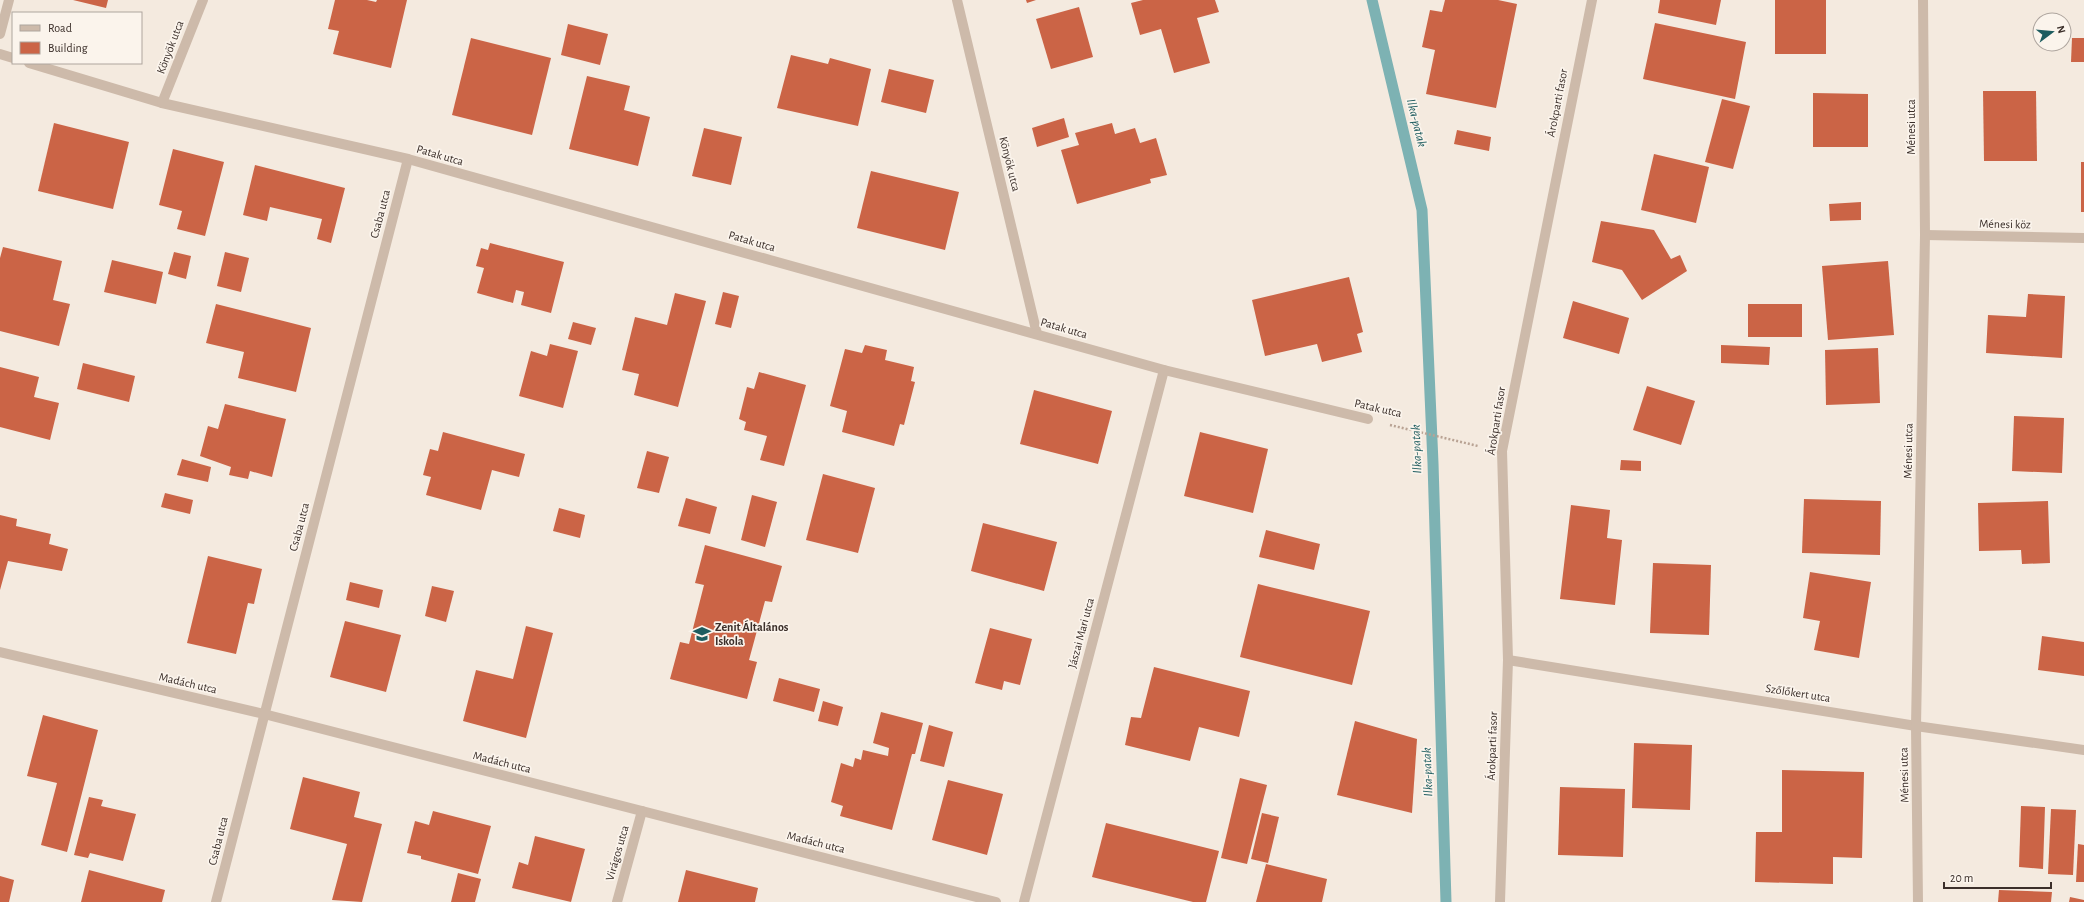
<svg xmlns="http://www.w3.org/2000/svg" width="2084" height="902" font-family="'Alegreya Sans',sans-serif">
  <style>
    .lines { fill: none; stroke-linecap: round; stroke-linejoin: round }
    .stream { stroke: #7db2b3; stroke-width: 11 }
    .building { fill: #cb6446 }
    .path { stroke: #b9a394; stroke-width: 2.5; stroke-dasharray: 2 2; stroke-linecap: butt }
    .minor { stroke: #cdbaaa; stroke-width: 10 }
    .labels { text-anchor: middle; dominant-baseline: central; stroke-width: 3.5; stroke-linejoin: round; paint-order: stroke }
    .street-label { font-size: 12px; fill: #3b2f2a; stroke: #fbf4ec }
    .poi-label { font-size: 12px; font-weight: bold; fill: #3b2f2a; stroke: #fbf4ec; text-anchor: start }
    .water-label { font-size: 13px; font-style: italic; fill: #1d5c5f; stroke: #fbf4ec }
  </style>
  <rect width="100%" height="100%" fill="#f4eadf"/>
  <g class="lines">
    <polyline class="stream" points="1372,0 1422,210 1433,463 1446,902"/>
  </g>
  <g class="building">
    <polygon points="73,0 108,0 106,8"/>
    <polygon points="335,0 367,0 376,2 377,0 407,0 391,68 333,54 339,31 328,29"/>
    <polygon points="1026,0 1036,0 1027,3"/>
    <polygon points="1143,0 1215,0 1219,12 1197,18 1210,63 1174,73 1161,29 1140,35 1131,3"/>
    <polygon points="1445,0 1498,0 1517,4 1496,108 1426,94 1435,50 1422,47 1430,10 1442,12"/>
    <polygon points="1660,0 1721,0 1716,25 1658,13"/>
    <rect x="1775" y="0" width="51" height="54"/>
    <polygon points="1079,7 1093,57 1051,69 1036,19"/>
    <polygon points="1655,23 1746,42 1735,99 1643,79"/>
    <polygon points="568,24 608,34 600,65 561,55"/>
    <polygon points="471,38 551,58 532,135 452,115"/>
    <polygon points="2072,38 2084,38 2084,62 2071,62"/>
    <polygon points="791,55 828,64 830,58 871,69 858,126 777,108"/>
    <polygon points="889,69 934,80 926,113 881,102"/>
    <polygon points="587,76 630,86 624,110 650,117 638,166 569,149"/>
    <polygon points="1983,91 2036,91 2037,161 1984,161"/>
    <polygon points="1813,93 1868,94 1868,147 1813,147"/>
    <polygon points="1722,99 1750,106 1733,169 1705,162"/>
    <polygon points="1064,118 1069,137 1037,147 1032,128"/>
    <polygon points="54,123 129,142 113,209 38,191"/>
    <polygon points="1112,123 1115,134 1135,128 1140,143 1156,138 1167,175 1150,179 1151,183 1077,204 1061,150 1079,145 1075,133"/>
    <polygon points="704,128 742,137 731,185 692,176"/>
    <polygon points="1457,130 1491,137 1489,151 1454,144"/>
    <polygon points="173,149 224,162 205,236 177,229 182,211 159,205"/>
    <polygon points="1654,154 1709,167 1696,223 1641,210"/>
    <rect x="2081" y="162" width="3" height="50"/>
    <polygon points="255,165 345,188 331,243 317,239 322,219 270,207 267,221 243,215"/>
    <polygon points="871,171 959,192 945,250 857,228"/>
    <polygon points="1861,202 1861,220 1830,221 1829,204"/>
    <polygon points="1601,221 1654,230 1671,259 1680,255 1687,271 1642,300 1622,270 1592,262"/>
    <polygon points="490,243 564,262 551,313 521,305 524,292 516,290 513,303 477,293 484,268 476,266 481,248 488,250"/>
    <polygon points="3,247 62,261 53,300 70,304 59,346 0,331 0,258"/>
    <polygon points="174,252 191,256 186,279 168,274"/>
    <polygon points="225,252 249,258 241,292 217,286"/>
    <polygon points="112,260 163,272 156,304 104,292"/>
    <polygon points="1888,261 1894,335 1828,340 1822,266"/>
    <polygon points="1349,277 1363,332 1357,334 1362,352 1322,362 1317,344 1265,356 1252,300"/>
    <polygon points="723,292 739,296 731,328 715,324"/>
    <polygon points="675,293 706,301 678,407 634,395 639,374 622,370 635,317 667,325"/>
    <polygon points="2028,294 2065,296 2062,358 1986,353 1988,315 2026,317"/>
    <polygon points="1573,301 1629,318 1619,354 1563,338"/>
    <polygon points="216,304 311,328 296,392 238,378 244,352 206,343"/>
    <rect x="1748" y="304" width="54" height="33"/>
    <polygon points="573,322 596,328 591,345 568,339"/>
    <polygon points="550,344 578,351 563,408 519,396 531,351 547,356"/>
    <polygon points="865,345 887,350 885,360 914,367 911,381 915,382 904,425 900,424 894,446 842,432 847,411 830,406 845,349 862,353"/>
    <polygon points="1721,345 1770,347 1769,365 1721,363"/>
    <polygon points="1878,348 1880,403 1826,405 1825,350"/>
    <polygon points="83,363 135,376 129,402 77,389"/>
    <polygon points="0,367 39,377 34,397 59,403 50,440 0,427"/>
    <polygon points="759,372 806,385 784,466 760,460 767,436 744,430 746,422 739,419 747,387 754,389"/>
    <polygon points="1647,386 1695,401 1681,445 1633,430"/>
    <polygon points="1034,390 1112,411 1098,464 1020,444"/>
    <polygon points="225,404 286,419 272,477 250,471 248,479 229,475 231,467 200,456 208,426 218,429"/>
    <polygon points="2014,416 2064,418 2062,473 2012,471"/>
    <polygon points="443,432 525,454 519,477 492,470 481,510 426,495 431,477 423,475 430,449 438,451"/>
    <polygon points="1200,432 1268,449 1253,513 1184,496"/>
    <polygon points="647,451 669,457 659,493 637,488"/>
    <polygon points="182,459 211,467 208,482 177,475"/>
    <polygon points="1621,460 1641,461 1641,471 1620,470"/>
    <polygon points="823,474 875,488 858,553 806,540"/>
    <polygon points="165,493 193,500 190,514 161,507"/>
    <polygon points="752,495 777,502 765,547 741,540"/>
    <polygon points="686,498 717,507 710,534 678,526"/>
    <polygon points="1804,499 1881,501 1880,555 1802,553"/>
    <polygon points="2048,501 2050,563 2022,564 2021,550 1979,551 1978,503"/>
    <polygon points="1571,505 1610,510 1607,538 1622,540 1615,605 1560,599"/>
    <polygon points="559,508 585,515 580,538 553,531"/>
    <polygon points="0,515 17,519 16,526 51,534 49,544 68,549 62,571 8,561 0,590"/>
    <polygon points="983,523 1057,542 1044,591 971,571"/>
    <polygon points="1266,530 1320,544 1314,570 1259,557"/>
    <polygon points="705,545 782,566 772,602 765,601 749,660 757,662 747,699 670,679 680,642 689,644 704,585 695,583"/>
    <polygon points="208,556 262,569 254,604 248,603 236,654 187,643"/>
    <polygon points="1653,563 1711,565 1709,635 1650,633"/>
    <polygon points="1810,572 1871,582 1859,658 1814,650 1820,621 1803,618"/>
    <polygon points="350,582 383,590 379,608 346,600"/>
    <polygon points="1258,584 1370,611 1352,685 1240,657"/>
    <polygon points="432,586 454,591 446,622 425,616"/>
    <polygon points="345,621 401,635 386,692 330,677"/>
    <polygon points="526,626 553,633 526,738 463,721 476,670 513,679"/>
    <polygon points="990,628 1032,639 1020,685 1004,681 1002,690 975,683"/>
    <polygon points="2042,636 2084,642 2084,676 2038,670"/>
    <polygon points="1154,667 1250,691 1239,737 1199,727 1190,761 1125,745 1131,717 1141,718"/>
    <polygon points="779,678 820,689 814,712 773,701"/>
    <polygon points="823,701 843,707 838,726 818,721"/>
    <polygon points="881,712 923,723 915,754 912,754 892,830 840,816 843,806 831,802 841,763 853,767 855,758 861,760 863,750 888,756 889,748 873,743"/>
    <polygon points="43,715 98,730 67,852 41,845 57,783 27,776"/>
    <polygon points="1355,721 1417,739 1412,813 1337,795"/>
    <polygon points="929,725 953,732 944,767 920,761"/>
    <polygon points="1634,743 1692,745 1690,810 1632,808"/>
    <polygon points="1782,770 1864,772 1862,858 1833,857 1833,884 1755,882 1756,832 1782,832"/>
    <polygon points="303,777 360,792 354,817 382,824 362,902 332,900 347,844 290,829"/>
    <polygon points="1240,778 1267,785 1247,864 1221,858"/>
    <polygon points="948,780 1003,794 987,855 932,840"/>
    <polygon points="1560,787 1625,789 1623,857 1558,855"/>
    <polygon points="89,797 103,800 101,806 136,814 123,861 90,853 88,858 74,855"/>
    <polygon points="2021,806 2045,807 2043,869 2019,867"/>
    <polygon points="2051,809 2076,810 2073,875 2048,874"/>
    <polygon points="433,811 491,826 478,874 421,859 421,856 407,853 415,821 429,825"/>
    <polygon points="1262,813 1279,817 1268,863 1251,859"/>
    <polygon points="1106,823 1219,851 1206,902 1193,902 1092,877"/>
    <polygon points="535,836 585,849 571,902 512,888 519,862 528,865"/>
    <polygon points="2078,844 2084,845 2084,882 2076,882"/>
    <polygon points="1266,864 1327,879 1322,902 1256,902"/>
    <polygon points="89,870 165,890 162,902 81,902"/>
    <polygon points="686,870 758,888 755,902 678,902"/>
    <polygon points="458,873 481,879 475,902 451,902"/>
    <polygon points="0,876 14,880 9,902 0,902"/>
    <polygon points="1999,890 2052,892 2051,902 1998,902"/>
    <polygon points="2070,897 2084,900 2084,902 2069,902"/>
  </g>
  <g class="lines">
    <polyline class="path" points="1390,425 1478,446"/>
    <g class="minor">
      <polyline points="957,0 1037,334"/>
      <polyline points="0,34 9,0"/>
      <polyline points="0,54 13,58"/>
      <polyline points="29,63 162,103 408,159 1164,370 1368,419"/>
      <polyline points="162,103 203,0"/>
      <polyline points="1925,235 2084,238"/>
      <polyline points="0,652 264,714 996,902"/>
      <polyline points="1508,660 1916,726 2084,750"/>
      <polyline points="216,902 408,159"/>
      <polyline points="617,902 642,811"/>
      <polyline points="1024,902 1164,370"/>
      <polyline points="1500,902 1508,660 1502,451 1592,0"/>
      <polyline points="1918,902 1916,726 1925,235 1923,0"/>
    </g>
  </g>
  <defs>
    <g id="school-bare" transform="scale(1.38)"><path d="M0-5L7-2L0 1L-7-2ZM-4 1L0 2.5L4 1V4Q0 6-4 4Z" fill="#1d5c5f" stroke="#fbf4ec" stroke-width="2.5" paint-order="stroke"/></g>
  </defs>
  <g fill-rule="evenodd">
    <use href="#school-bare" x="702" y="634"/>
  </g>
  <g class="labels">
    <g class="street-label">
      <text transform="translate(170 47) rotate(-69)">Könyök utca</text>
      <text transform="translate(1557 103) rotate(-79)">Árokparti fasor</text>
      <text transform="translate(1911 127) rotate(-90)">Ménesi utca</text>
      <text transform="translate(440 155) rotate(16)">Patak utca</text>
      <text transform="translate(1010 164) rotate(76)">Könyök utca</text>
      <text transform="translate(380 214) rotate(-75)">Csaba utca</text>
      <text transform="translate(2005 224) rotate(1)">Ménesi köz</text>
      <text transform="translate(752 241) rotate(16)">Patak utca</text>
      <text transform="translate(1064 328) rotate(16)">Patak utca</text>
      <text transform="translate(1378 408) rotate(13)">Patak utca</text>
      <text transform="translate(1496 421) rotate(-81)">Árokparti fasor</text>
      <text transform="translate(1908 451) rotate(-89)">Ménesi utca</text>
      <text transform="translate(299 527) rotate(-75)">Csaba utca</text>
      <text transform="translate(1081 633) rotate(-75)">Jászai Mari utca</text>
      <text transform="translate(188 683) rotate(13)">Madách utca</text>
      <text transform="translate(1798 693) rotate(9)">Szőlőkert utca</text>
      <text transform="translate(1492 746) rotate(-88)">Árokparti fasor</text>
      <text transform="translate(502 762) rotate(14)">Madách utca</text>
      <text transform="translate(1904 775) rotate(-91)">Ménesi utca</text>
      <text transform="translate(218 841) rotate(-76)">Csaba utca</text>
      <text transform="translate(816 842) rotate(14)">Madách utca</text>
      <text transform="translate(617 853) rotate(-74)">Virágos utca</text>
    </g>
    <g class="poi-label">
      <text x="715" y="627">Zenit Általános<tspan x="715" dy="14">Iskola</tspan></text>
    </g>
    <g class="water-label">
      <text transform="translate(1416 123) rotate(76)">Ilka-patak</text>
      <text transform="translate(1417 449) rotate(-92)">Ilka-patak</text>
      <text transform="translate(1428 772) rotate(-92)">Ilka-patak</text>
    </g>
  </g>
  <rect x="12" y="12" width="130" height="52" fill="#fbf4ec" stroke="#aea59e"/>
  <rect x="20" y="25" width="20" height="6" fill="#cdbaaa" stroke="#aea59e"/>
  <text x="48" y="32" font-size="12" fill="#3b2f2a">Road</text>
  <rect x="20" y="42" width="20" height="12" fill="#cb6446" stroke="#aea59e"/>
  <text x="48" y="52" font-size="12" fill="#3b2f2a">Building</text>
  <g transform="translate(2052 32) rotate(74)"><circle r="19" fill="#fbf4ec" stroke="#aea59e"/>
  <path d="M0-3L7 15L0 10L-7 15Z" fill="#1d5c5f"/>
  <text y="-6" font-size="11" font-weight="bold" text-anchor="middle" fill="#3b2f2a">N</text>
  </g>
  <path d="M1944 882v6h107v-6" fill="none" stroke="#3b2f2a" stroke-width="2"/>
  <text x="1950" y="882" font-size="12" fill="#3b2f2a" stroke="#fbf4ec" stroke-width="3" paint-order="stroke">20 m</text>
</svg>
